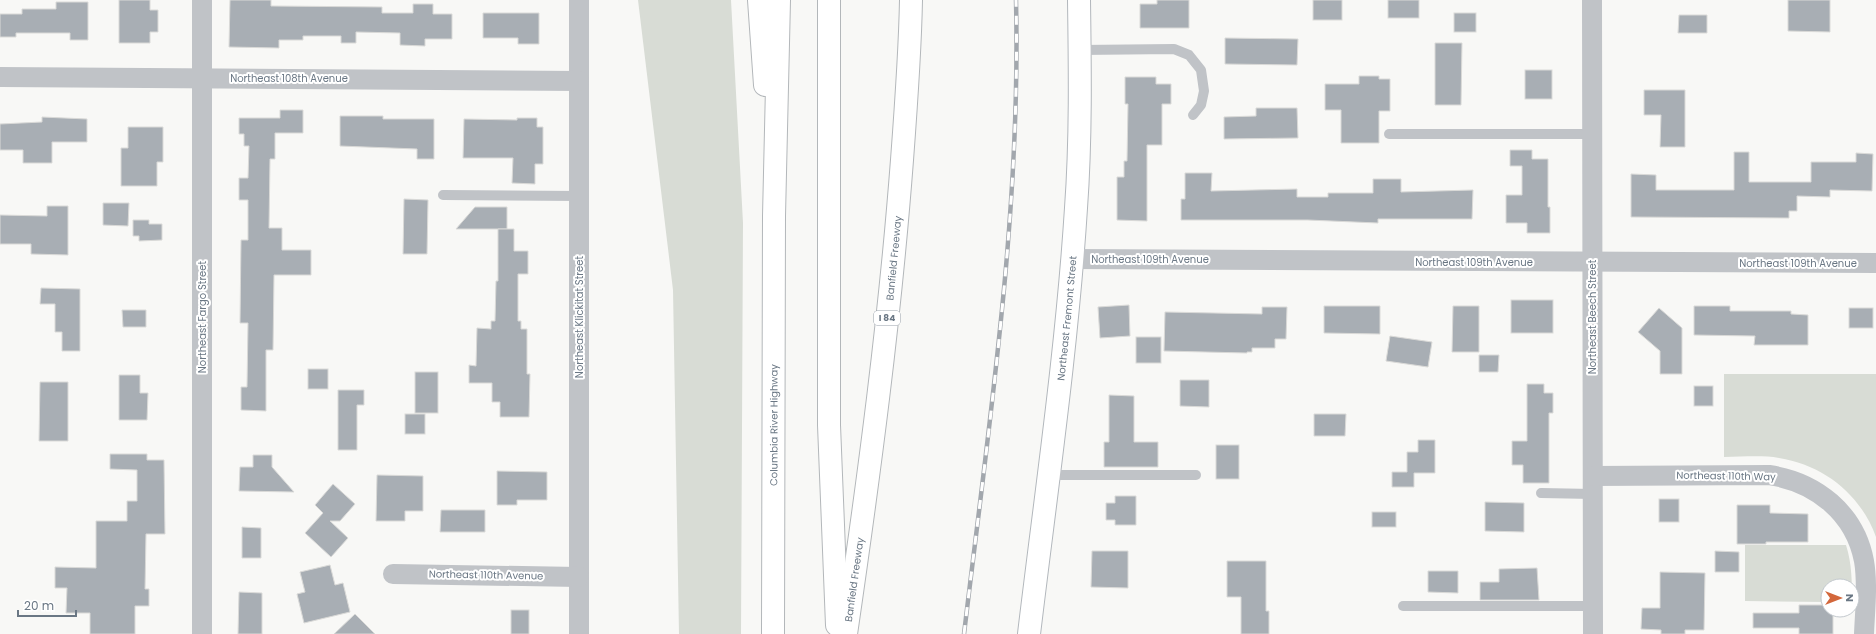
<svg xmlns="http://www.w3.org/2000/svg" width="1876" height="634" font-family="Poppins,sans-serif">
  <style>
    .green { fill: #d8dcd5 }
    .building { fill: #a8aeb4; stroke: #dadad8 }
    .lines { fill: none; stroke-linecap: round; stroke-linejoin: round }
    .secondary-casing { stroke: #b2b7bc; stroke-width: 24 }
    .highway-casing { stroke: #b3b7ba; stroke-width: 24 }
    .lane { stroke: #c0c3c7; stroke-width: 10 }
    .street { stroke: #c0c3c7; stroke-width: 20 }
    .secondary { stroke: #fff; stroke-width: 22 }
    .highway { stroke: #fff; stroke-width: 22 }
    .rail-casing { stroke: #a2a7ad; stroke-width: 4.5 }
    .rail { stroke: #fff; stroke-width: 3; stroke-dasharray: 9; stroke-linecap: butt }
    .labels { text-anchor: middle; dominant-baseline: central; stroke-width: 4; stroke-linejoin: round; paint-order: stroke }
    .shield { fill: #fff; stroke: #97a0a9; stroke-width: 1 }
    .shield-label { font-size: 9px; font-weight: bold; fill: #6a7784 }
    .street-label { font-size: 10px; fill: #6a7784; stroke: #fff }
  </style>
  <rect width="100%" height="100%" fill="#f8f8f6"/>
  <g class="green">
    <polygon points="638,0 731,0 743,223 741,634 679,634 673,290"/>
    <path d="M 1724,374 L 1876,374 L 1876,537 C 1861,495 1824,465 1779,458 C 1762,455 1742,457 1724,457 Z"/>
    <path d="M 1745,545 L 1846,545 C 1852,564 1852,582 1852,602 L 1852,586 L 1828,586 L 1828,602 L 1745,601 Z"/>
  </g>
  <g class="building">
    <polygon points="119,0 150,0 150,10 158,10 158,32 150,32 150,43 119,43"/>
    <polygon points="230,0 271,0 271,6 382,7 382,13 413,13 413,4 433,4 433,14 452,14 452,39 425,39 425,46 400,45 400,33 356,32 356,43 341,43 341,36 303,36 303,40 279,40 279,48 229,47"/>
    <polygon points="1157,0 1189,0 1189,28 1140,28 1140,4 1157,4"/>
    <rect x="1313" y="0" width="29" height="20"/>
    <rect x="1388" y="0" width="31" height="18"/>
    <polygon points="1788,0 1830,0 1830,32 1788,31"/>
    <polygon points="56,2 88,2 88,40 70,40 70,33 16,33 16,37 0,37 0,14 22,14 22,9 56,9"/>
    <polygon points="483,13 539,13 539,44 518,44 518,38 483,38"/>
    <rect x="1454" y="13" width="22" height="19"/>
    <polygon points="1679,15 1707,15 1707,33 1678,33"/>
    <polygon points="1225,38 1298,39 1297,65 1225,64"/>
    <polygon points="1435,43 1462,43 1461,105 1435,105"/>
    <rect x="1525" y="70" width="27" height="29"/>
    <polygon points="1359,76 1379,76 1379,79 1390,79 1390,111 1379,111 1379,143 1341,143 1341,110 1325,110 1325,84 1359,84"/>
    <polygon points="1125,77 1156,77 1156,84 1171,84 1171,104 1162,104 1162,145 1147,145 1147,221 1117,220 1117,177 1124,177 1124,161 1127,161 1128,104 1125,104"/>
    <polygon points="1644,90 1685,90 1685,147 1660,147 1661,115 1644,115"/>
    <polygon points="1256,108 1297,108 1298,138 1224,139 1224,117 1256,116"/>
    <polygon points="280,110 303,110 303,133 275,133 275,159 270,159 269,228 282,228 282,250 311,250 311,275 274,275 273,350 266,350 266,411 241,410 241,387 247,387 248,323 240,323 241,240 248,240 248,200 239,200 239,178 248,178 249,146 244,146 244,134 239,134 239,118 280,118"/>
    <polygon points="340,116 383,116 383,119 434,119 434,159 417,159 417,149 340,146"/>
    <polygon points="42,117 87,119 87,142 52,142 52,163 23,163 23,150 0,150 0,124 42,122"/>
    <polygon points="517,118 537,118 537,127 543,127 543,164 535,164 535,184 512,183 513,158 463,158 464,119 517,120"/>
    <polygon points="128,127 163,127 163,162 157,162 157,186 121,186 121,148 128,148"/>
    <polygon points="1510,150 1532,150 1532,159 1548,159 1548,207 1550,207 1550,233 1527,233 1527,223 1506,223 1506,195 1522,195 1522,166 1510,166"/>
    <polygon points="1734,152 1749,152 1749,182 1811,182 1811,162 1856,162 1856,153 1873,154 1872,191 1830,190 1830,197 1797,196 1797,211 1789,211 1789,218 1631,217 1631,174 1656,175 1656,190 1734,190"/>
    <polygon points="1185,173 1212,173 1211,191 1297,189 1297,197 1328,197 1328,193 1373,193 1373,179 1401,179 1401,192 1473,190 1472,219 1378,219 1378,223 1308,220 1181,220 1181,199 1185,199"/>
    <polygon points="404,199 428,200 427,254 403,254"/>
    <polygon points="103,203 129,203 128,226 103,225"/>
    <polygon points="47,206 68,206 68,255 31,254 31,244 0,244 0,215 47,216"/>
    <polygon points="475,207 507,207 507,229 456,229"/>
    <polygon points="133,220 149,220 149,224 162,224 162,240 139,241 139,236 133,236"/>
    <polygon points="498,229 514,229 514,251 528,251 528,274 518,274 518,321 521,321 521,329 527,329 527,374 530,374 529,417 500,417 500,402 492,402 492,383 469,383 469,365 476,366 477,328 491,329 491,321 495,321 496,281 498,281"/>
    <polygon points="41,288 80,289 80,351 62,351 62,332 55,332 55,304 40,304"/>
    <rect x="1511" y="300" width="42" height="33"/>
    <polygon points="1129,305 1130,336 1100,338 1098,307"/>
    <polygon points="1324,306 1380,306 1380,334 1324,333"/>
    <polygon points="1453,306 1479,306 1479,352 1452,352"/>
    <polygon points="1694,306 1730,306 1730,311 1791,311 1791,314 1808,315 1808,345 1754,345 1755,336 1694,335"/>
    <polygon points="1262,307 1287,307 1286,339 1275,339 1275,348 1252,348 1252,352 1247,352 1247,353 1164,351 1165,312 1262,314"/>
    <polygon points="1659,308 1682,328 1682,374 1660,374 1660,351 1638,332"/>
    <rect x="1849" y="308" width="24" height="20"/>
    <polygon points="122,310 146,310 146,327 123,327"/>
    <polygon points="1390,336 1432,342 1428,367 1386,361"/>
    <rect x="1136" y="337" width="25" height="26"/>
    <polygon points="1479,355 1499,355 1498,372 1479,372"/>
    <rect x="308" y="369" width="20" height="20"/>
    <rect x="415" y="372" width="23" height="41"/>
    <polygon points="119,375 140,375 140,393 148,393 147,420 119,420"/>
    <polygon points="1180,380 1209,380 1209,407 1180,406"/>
    <polygon points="40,382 68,382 68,441 39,441"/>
    <polygon points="1527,384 1544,384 1544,393 1553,393 1553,413 1549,413 1549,483 1523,483 1523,465 1512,465 1512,441 1527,441"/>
    <rect x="1694" y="386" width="19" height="20"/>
    <polygon points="338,390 364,390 364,405 357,405 357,450 338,450"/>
    <polygon points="1109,395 1134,396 1134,442 1158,442 1158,467 1104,467 1104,442 1109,442"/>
    <rect x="405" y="414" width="20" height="20"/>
    <polygon points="1314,414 1346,414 1345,436 1314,436"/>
    <polygon points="1418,440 1435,440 1435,473 1414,473 1414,487 1392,487 1392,472 1407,472 1407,452 1418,452"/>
    <rect x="1216" y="445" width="23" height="34"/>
    <polygon points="110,454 147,454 147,460 164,460 165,534 146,534 145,589 149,589 149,606 135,606 135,634 90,634 90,613 66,613 67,588 55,588 55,567 96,568 96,521 127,521 127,501 137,501 137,470 110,469"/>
    <polygon points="253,455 272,455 272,467 294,492 239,491 240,467 253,467"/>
    <polygon points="497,471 547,472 547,500 517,500 517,505 497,505"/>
    <polygon points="377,475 423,476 423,511 405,511 405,521 376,521"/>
    <polygon points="333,484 355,504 340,521 330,521 348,538 331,557 305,533 323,513 315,505"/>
    <polygon points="1115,496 1136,496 1136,525 1115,525 1115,520 1106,520 1106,503 1115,503"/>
    <rect x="1659" y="499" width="20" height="23"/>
    <polygon points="1485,502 1524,503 1524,532 1485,531"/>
    <polygon points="1737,505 1770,505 1770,513 1808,514 1808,542 1766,542 1766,544 1737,544"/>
    <polygon points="441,510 485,510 485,532 440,532"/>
    <rect x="1372" y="512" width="24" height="15"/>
    <polygon points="242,527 261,528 261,558 242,558"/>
    <polygon points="1092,551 1128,551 1128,588 1091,587"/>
    <polygon points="1715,551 1739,552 1739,572 1715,572"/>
    <polygon points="1227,561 1266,561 1266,611 1269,611 1269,634 1241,634 1241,597 1227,597"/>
    <polygon points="330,565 335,585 343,583 350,612 304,623 297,594 305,592 300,572"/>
    <polygon points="1537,568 1539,600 1480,600 1480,582 1499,582 1499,569"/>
    <polygon points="1428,571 1458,571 1458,593 1428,592"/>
    <polygon points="1660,572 1705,573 1704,630 1685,630 1685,634 1661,634 1661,630 1641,629 1642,608 1660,608"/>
    <polygon points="239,592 262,593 262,634 238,634"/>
    <polygon points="1799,605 1828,605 1828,610 1833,610 1833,634 1799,634 1799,628 1753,628 1753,613 1799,613"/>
    <rect x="511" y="610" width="18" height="24"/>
    <polygon points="355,614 375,634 334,634"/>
  </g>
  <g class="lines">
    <g class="secondary-casing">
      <g id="secondary">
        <path id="s1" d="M 1029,634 C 1046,492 1067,350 1076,208 C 1081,139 1080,69 1079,0"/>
      </g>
    </g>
    <g class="highway-casing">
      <g id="highway">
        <polyline points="759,0 765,85"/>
        <polyline points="829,0 829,425 837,625"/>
        <path id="s2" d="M 773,634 L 774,216 L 779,0"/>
        <path id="s3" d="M 846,634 C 869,476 890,319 902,160 C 906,107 910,54 911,0"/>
      </g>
    </g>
    <g class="lane">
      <polyline points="1080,50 1174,49 1189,55 1201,70 1204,91 1201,105 1193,115"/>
      <polyline points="1389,134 1592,134"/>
      <polyline points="443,195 579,196"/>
      <polyline points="1048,475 1196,475"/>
      <polyline points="1541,493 1593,494"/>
      <polyline points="1403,606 1593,606"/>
    </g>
    <g class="street">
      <polyline points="579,0 579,634"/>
      <polyline points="1592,0 1593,634"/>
      <polyline points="0,77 579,81"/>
      <polyline points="1072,259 1876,263"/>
      <path d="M 1593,476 L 1769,475 C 1816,482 1855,513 1864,561 C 1868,584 1865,610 1864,634"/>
      <polyline points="393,574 579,577"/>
      <polyline points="202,634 202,0"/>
    </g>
    <use href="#secondary" class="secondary"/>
    <use href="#highway" class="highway"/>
    <g class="rail-casing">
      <path id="rail" d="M 964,634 C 989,423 1021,213 1016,0"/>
    </g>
    <use href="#rail" class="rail"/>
  </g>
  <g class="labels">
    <rect class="shield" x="874" y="311" width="26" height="14" rx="3"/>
    <g class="shield-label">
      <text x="887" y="318">I 84</text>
    </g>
    <g class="street-label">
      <text x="289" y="78">Northeast 108th Avenue</text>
      <text stroke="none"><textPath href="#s3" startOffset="379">Banfield Freeway</textPath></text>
      <text x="1150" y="259">Northeast 109th Avenue</text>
      <text x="1474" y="262">Northeast 109th Avenue</text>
      <text x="1798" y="263">Northeast 109th Avenue</text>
      <text transform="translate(202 317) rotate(-90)">Northeast Fargo Street</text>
      <text transform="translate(579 317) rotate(-90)">Northeast Klickitat Street</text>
      <text transform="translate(1592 317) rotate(-90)">Northeast Beech Street</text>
      <text stroke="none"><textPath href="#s1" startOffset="318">Northeast Fremont Street</textPath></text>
      <text stroke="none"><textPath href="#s2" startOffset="209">Columbia River Highway</textPath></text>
      <text transform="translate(1726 476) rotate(1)">Northeast 110th Way</text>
      <text transform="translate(486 575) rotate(1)">Northeast 110th Avenue</text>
      <text stroke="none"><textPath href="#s3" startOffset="55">Banfield Freeway</textPath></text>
    </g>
  </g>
  <g transform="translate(1840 598) rotate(90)"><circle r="19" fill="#ffffff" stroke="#c3c9ce"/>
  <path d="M0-3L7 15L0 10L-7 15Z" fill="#d3673b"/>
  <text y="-6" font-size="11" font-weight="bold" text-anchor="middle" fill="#6a7784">N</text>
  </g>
  <path d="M18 610v6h58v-6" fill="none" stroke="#6a7784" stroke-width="2"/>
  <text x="24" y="610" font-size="12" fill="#6a7784" stroke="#ffffff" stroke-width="3" paint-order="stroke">20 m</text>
</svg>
